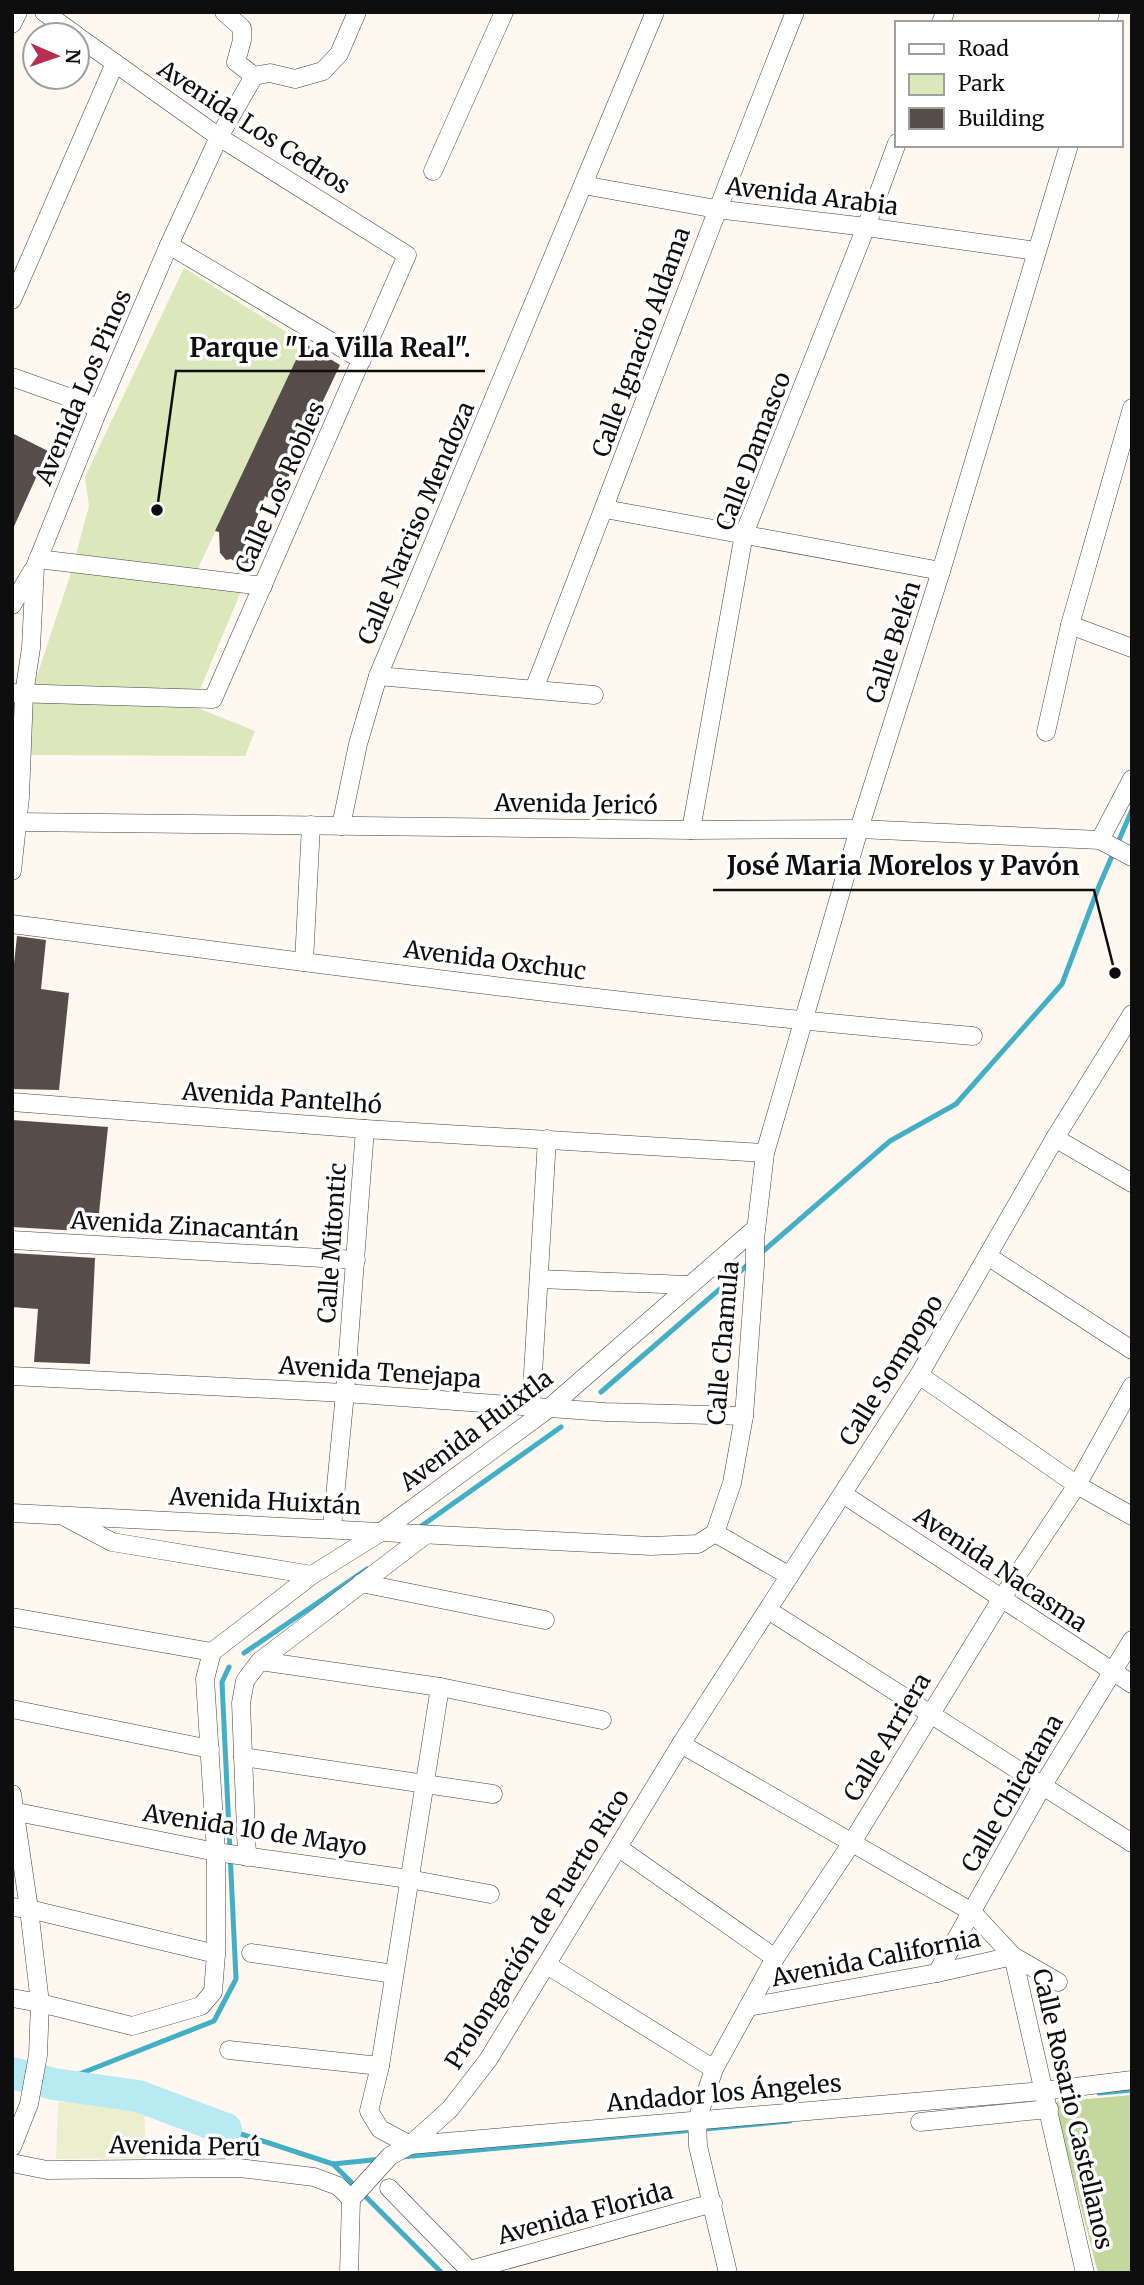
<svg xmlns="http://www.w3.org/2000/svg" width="1144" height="2285" font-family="Merriweather,serif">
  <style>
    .green { fill: #dce7bc }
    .forest { fill: #c4d79c }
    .pitch { fill: #ebefcd }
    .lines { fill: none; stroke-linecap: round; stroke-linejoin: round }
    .stream { stroke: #43afc6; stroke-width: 5 }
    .river { stroke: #b8eaf3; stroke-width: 32 }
    .building { fill: #564d4b }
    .minor-casing { stroke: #414141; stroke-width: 19 }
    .minor { stroke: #fff; stroke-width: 18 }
    .labels { text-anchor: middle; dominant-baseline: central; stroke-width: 7; stroke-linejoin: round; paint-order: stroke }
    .street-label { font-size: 24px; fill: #0e0e0e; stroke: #fff }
    .leader { fill: none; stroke: #0e0e0e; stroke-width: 2.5 }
    .callout-dot { fill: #0e0e0e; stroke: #fff; stroke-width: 2.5 }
    .callout-label { font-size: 26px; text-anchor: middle; font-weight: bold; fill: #0e0e0e; stroke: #fff; stroke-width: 7; stroke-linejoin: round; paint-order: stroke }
  </style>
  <rect width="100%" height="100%" fill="#fef8f1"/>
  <polygon class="green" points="184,268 304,343 192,581 242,589 193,706 255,731 245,756 31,755 27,706 70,576 89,506 85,477"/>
  <polygon class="forest" points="1132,2095 1132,2273 1098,2273 1054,2102"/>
  <polygon class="pitch" points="58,2102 144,2102 146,2158 56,2159"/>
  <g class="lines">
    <g class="stream">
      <polyline points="761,1253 890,1141 956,1104 1062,984 1099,886 1132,810"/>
      <polyline points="601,1392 751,1262"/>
      <polyline points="420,1527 561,1427"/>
      <polyline points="244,1653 367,1569"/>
      <polyline points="54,2084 214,2021 236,1979 222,1682 229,1667"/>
      <polyline points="1099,2093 1132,2090"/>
      <polyline points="226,2129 333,2164 382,2159"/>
      <polyline points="402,2157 790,2121"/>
      <polyline points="333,2164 442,2273"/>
    </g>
    <polyline class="river" points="12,2073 54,2084 138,2096 226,2129"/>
  </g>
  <g class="building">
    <polygon points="304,343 340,365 314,420 303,451 284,484 286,485 278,503 265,496 244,552 255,564 235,562 231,559 226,560 220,553 219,532 215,531"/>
    <polygon points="12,433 48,451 12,531"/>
    <polygon points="17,936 46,940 41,989 69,993 59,1090 12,1089 12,982"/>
    <polygon points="12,1120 108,1127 97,1232 12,1227"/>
    <polygon points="12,1253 95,1258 90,1364 34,1362 38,1309 12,1307"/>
  </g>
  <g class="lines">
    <g class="minor-casing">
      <g id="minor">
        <polyline points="44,12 76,35"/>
        <polyline points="224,12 242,28 242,40 236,62 254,76"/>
        <polyline points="941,23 945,12"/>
        <polyline points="1107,23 1110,12"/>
        <polyline points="12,24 18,12"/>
        <polyline points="433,171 504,12"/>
        <polyline points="583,185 716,209 866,227 1036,251"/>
        <polyline points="169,245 362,360"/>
        <polyline points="12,300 115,63"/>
        <polyline points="12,377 99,408"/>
        <polyline points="605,509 941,571"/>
        <polyline points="38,559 263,586"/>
        <polyline points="12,605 33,570"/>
        <polyline points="1070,625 1132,648"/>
        <polyline points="378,676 594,695"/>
        <path d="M 534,689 C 622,464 705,237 795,12"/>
        <polyline points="12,693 213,699 407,255 219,137 77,36"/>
        <polyline points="1046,732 1070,625 1132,408"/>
        <polyline points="17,822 691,830 859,829 1100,840 1132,857"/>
        <polyline points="341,826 358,744 378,676 655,12"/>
        <polyline points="691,830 744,534 866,227 897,143"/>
        <polyline points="1100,840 1132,779"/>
        <polyline points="12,871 20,797 24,694 31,648 35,567 99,408 169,245 219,137 254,76 270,73 295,79 323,71 339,54 357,12"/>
        <path d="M 12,924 C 332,966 652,1009 973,1036"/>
        <polyline points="304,962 311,825"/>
        <polyline points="12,1102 365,1129 765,1153"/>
        <polyline points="1055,1138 1132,1183"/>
        <polyline points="12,1240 356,1260"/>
        <polyline points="989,1257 1132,1350"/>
        <polyline points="539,1279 688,1285"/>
        <polyline points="919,1375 1077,1485 1132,1516"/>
        <polyline points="12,1376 345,1393 605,1412 744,1416"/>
        <polyline points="531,1407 547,1139"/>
        <polyline points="843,1494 1132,1684"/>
        <polyline points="12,1513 651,1546 698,1544 715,1533"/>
        <polyline points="67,1518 112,1542 312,1575"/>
        <polyline points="332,1528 345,1393 365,1129"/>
        <polyline points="715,1533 732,1483 744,1416 755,1265 755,1239 765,1153 859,829 941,571 1069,145"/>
        <polyline points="715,1533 788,1575"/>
        <polyline points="361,1583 545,1620"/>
        <polyline points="768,1610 1132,1843"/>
        <polyline points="12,1617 212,1652"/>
        <polyline points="212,1652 312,1575 381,1532 548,1409 756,1228"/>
        <polyline points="260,1661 440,1687 602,1720"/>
        <polyline points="440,1687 380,2066 369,2111 380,2129 410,2145 1043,2091 1132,2080"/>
        <polyline points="12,1709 210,1749"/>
        <polyline points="681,1744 972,1912 1013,1956 1058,1982"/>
        <polyline points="243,1757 493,1794"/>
        <polyline points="12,1794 29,1909 40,2003 38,2055 29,2104 12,2147"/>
        <polyline points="12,1811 216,1852 409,1879 490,1894"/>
        <polyline points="619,1848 775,1958"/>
        <polyline points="247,1857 241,1703 245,1681 260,1661 424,1536"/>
        <polyline points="12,1907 29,1909 216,1954"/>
        <polyline points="251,1953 394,1974"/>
        <polyline points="547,1965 714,2069"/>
        <polyline points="937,1973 1043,1785 1132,1640"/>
        <polyline points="12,1998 40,2003 132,2026 201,2006 213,1992 216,1954 216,1852 205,1679 212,1652"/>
        <polyline points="748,2007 937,1973 1013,1956 1085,2273"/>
        <polyline points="229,2050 380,2066"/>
        <polyline points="920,2122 1049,2109"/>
        <polyline points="12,2163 47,2170 239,2168 314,2177 338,2186 351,2199"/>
        <polyline points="389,2188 472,2273"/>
        <polyline points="351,2199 390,2156 410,2145 450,2109 488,2060 681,1744 919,1375 1055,1138 1132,1014"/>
        <polyline points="470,2270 713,2203"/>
        <polyline points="349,2273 351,2199"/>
        <polyline points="728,2273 698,2146 697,2120 714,2069 775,1958 851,1844 1002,1598 1077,1485 1132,1386"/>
      </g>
    </g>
    <use href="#minor" class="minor"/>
  </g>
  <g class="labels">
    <g class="street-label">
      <text transform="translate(254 127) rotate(33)">Avenida Los Cedros</text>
      <text transform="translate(812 196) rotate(7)">Avenida Arabia</text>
      <text transform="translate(641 342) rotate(-70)">Calle Ignacio Aldama</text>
      <text transform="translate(83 387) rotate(-67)">Avenida Los Pinos</text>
      <text transform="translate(753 451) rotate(-69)">Calle Damasco</text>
      <text transform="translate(280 487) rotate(-66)">Calle Los Robles</text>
      <text transform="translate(416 523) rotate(-67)">Calle Narciso Mendoza</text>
      <text transform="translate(893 642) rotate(-72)">Calle Belén</text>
      <text transform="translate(576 804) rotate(1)">Avenida Jericó</text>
      <text transform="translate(495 960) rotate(7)">Avenida Oxchuc</text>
      <text transform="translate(282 1098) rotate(4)">Avenida Pantelhó</text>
      <text transform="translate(185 1226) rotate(3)">Avenida Zinacantán</text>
      <text transform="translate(332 1243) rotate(-86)">Calle Mitontic</text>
      <text transform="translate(723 1343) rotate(-85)">Calle Chamula</text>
      <text transform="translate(891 1370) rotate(-58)">Calle Sompopo</text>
      <text transform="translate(380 1372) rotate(4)">Avenida Tenejapa</text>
      <text transform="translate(476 1430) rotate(-37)">Avenida Huixtla</text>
      <text transform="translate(265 1501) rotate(3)">Avenida Huixtán</text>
      <text transform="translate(1001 1569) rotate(34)">Avenida Nacasma</text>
      <text transform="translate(887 1737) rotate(-59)">Calle Arriera</text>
      <text transform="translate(1012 1793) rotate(-60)">Calle Chicatana</text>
      <text transform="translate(255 1830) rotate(9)">Avenida 10 de Mayo</text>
      <text transform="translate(537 1929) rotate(-58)">Prolongación de Puerto Rico</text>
      <text transform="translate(876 1958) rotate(-11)">Avenida California</text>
      <text transform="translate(724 2093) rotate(-5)">Andador los Ángeles</text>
      <text transform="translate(1073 2109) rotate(77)">Calle Rosario Castellanos</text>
      <text transform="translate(185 2146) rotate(1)">Avenida Perú</text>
      <text transform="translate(585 2213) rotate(-15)">Avenida Florida</text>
    </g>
  </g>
  <path class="leader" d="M157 510L176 371H485M1115 973L1094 890H713"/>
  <g class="callout-dot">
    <circle cx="157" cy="510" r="7"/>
    <circle cx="1115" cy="973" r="7"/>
  </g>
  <g class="callout-label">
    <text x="330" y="357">Parque "La Villa Real".</text>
    <text x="903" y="875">José Maria Morelos y Pavón</text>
  </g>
  <rect width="1144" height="2285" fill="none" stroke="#0e0e0e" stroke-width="28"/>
  <rect x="895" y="21" width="228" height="126" fill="#ffffff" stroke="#9f9f9f" stroke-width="2"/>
  <rect x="909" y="44" width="35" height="10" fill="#ffffff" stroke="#9f9f9f" stroke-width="2"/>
  <text x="958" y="56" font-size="21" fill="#0e0e0e">Road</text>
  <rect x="909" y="74" width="35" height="21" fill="#dce7bc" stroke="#9f9f9f" stroke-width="2"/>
  <text x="958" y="91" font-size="21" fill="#0e0e0e">Park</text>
  <rect x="909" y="108" width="35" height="21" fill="#564d4b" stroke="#9f9f9f" stroke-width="2"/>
  <text x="958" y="126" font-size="21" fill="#0e0e0e">Building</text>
  <g transform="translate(56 56) rotate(92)"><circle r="33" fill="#ffffff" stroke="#9f9f9f" stroke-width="2"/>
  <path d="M0-5L12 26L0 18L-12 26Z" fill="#b72d53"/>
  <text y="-10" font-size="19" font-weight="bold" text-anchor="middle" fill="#0e0e0e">N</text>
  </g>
</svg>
